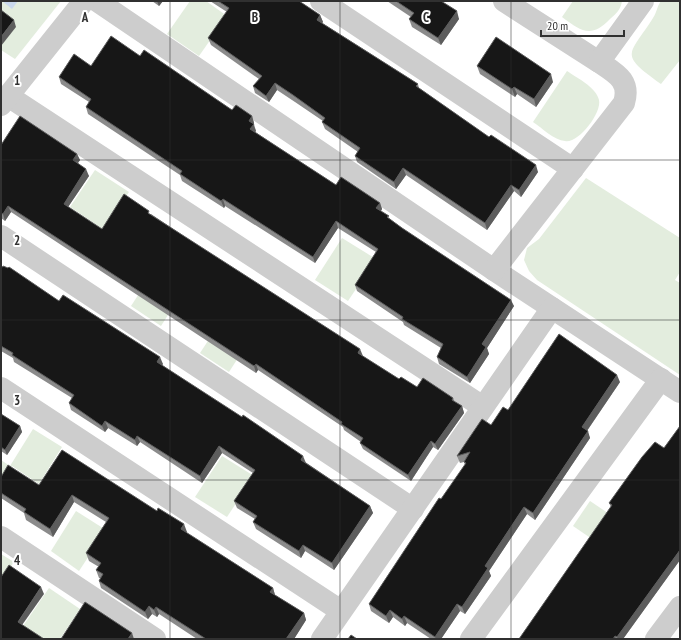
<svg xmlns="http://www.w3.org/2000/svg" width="681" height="640" font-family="'PT Sans Narrow',sans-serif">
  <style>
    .green { fill: #e3edde }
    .water { fill: #cad9ed }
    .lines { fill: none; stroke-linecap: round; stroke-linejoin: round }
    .minor { stroke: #cdcdcd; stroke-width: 22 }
    .wall { fill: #8b8b8b }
    .shaded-wall { fill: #5d5d5d }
    .building { fill: #171717; stroke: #5d5d5d }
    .grid { fill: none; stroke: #303030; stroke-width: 1; stroke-opacity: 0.55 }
    .grid-label { font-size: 13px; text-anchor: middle; font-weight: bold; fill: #303030; stroke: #fff; stroke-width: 4; stroke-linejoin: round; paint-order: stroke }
  </style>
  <rect width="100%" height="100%" fill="#fff"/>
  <g class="green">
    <polygon points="1,1 61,1 15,59 1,50"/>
    <polygon points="190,1 206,1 227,16 199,56 167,34"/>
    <path d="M 573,1 L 622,1 C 621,9 616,14 610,19 C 591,39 581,31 562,17 Z"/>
    <path d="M 661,1 L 680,1 L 680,60 L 661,84 C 618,53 629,56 653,18 C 657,12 657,6 661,1 Z"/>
    <path d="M 567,71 C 577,78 596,87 599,100 C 602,113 578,144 565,141 C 554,140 542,128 533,122 Z"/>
    <polygon points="95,170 129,192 104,230 70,207"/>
    <polygon points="586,178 680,238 680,272 675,280 680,283 680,375 537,280 529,271 524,260 527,248 539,239"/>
    <polygon points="342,238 376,259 348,301 315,280"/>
    <polygon points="157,266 187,285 161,326 131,306"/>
    <polygon points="227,312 256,330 229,372 200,353"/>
    <polygon points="33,429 62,447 39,484 12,466 1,482 1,460 10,466"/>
    <polygon points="222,456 254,476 227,517 195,497"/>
    <polygon points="590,501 651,542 633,567 573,526"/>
    <polygon points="76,511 106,530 79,571 51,551"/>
    <polygon points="1,554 14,562 1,581"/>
    <polygon points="49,588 80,609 60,639 41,639 23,626"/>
  </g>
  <polygon class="water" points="2,1 18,1 12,9"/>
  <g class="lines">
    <g class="minor">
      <polyline points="97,1 494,270 680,392"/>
      <polyline points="321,1 573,169"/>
      <polyline points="504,1 599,62"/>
      <polyline points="8,96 483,407"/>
      <polyline points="1,105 84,1"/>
      <polyline points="1,236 413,509"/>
      <path d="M 494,270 L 624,103 C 631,80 615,73 599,62 L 643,1"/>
      <polyline points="1,388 341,611"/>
      <polyline points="1,537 155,639"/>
      <polyline points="322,639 552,308"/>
      <polyline points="471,639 661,379"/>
      <polyline points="656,639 680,607"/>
    </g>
  </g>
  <g class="wall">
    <polygon points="152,1 163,1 159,6"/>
    <polygon points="210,1 299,1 320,15 323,22 322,23 418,84 419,88 538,172 521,197 514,191 487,230 406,175 396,189 357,162 355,156 358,152 325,129 322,122 323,121 295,102 277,90 269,102 255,93 253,86 259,79 211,45 208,38 227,12"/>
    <polygon points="387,1 441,1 459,19 441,45 412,27 409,19 411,17"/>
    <polygon points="140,56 232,110 252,116 254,123 254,124 256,131 255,132 273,144 336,185 380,203 382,209 381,211 390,219 402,228 514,306 487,348 489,354 470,383 439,364 437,357 441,348 404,325 403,322 357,291 355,285 376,252 338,228 315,263 225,206 224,208 182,181 180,175 88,114 86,107 89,102 61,84 59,77 91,66"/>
    <polygon points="477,66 553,82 536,107 517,94 515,97 480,74"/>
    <polygon points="1,145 77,154 80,160 78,163 89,176 68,207 102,229 151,214 362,356 399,379 417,387 453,398 455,402 462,406 464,413 438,450 433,447 411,481 363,449 360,443 361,442 344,430 343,427 258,370 256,373 11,212 5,221 1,218"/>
    <polygon points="1,266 163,364 162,365 370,506 373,513 334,570 305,551 301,558 256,529 253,522 255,519 237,508 234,501 253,473 222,453 202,483 140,442 137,446 108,428 105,432 71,410 69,403 72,398 14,362 13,358 1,351"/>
    <polygon points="620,382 587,431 590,438 535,520 527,514 489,571 491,576 465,614 460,611 441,639 431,639 407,623 405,626 393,617 389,623 371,611 369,604 465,465 464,462 460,463 457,456 508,410"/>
    <polygon points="1,414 20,426 22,432 7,455 1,451"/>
    <polygon points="680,426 680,560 623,639 519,639 611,507 609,503 664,448"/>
    <polygon points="62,450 187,532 186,533 273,588 275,595 304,613 306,620 294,639 197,639 159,614 157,617 152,614 148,619 101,588 99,581 100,578 99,578 96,570 99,567 89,561 86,553 106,522 74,502 53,537 26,520 24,513 1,498 1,477 39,485"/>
  </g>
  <g class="shaded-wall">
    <polygon points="157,1 163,1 159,6"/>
    <polygon points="457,11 459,19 441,45 438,38"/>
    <polygon points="320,15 323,22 320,26 317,20"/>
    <polygon points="14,20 16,27 1,46 1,37"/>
    <polygon points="551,74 553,82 536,107 534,99"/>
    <polygon points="275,83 277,90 269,102 266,96"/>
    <polygon points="514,87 517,94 515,97 512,89"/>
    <polygon points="252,116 254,123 253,124 256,131 253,135 250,129 249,121"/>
    <polygon points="77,154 80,160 75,167 73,160"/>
    <polygon points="536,165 538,172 521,197 519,190"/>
    <polygon points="403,168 406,175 396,189 394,182"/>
    <polygon points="86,169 89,176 66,210 64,204"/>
    <polygon points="511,185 514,191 487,230 485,223"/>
    <polygon points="223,199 225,206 224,208 221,201"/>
    <polygon points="380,203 382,209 379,214 376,208"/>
    <polygon points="8,206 11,212 5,221 3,214"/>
    <polygon points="336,221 338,228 315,263 313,257"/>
    <polygon points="511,300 514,306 487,348 489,354 470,383 467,377 482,344"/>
    <polygon points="360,349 363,356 358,353"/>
    <polygon points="160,357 163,364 160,368 157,362"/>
    <polygon points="256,364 258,370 256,373 254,366"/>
    <polygon points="617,375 620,382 584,435 582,427"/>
    <polygon points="462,406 464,413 438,450 435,444"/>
    <polygon points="105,421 108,428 105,432 102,426"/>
    <polygon points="20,426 22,432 7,455 5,450"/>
    <polygon points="588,431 590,438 535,520 533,513"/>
    <polygon points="137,436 140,442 137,446 135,440"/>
    <polygon points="431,441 433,447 411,481 408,475"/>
    <polygon points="219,446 222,453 202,483 200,476"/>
    <polygon points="303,456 306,463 301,460"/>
    <polygon points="72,495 74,502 53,537 50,529"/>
    <polygon points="370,506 373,513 334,570 332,563"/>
    <polygon points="524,507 527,514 489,571 491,576 465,614 462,607 485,566"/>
    <polygon points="184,524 187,532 184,537 181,529"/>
    <polygon points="303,545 305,551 301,558 299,551"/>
    <polygon points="680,550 680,560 623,639 618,639 617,637"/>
    <polygon points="41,587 44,594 20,628 18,622"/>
    <polygon points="273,588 275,595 270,592"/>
    <polygon points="457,604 460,611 441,639 436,639 435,637"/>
    <polygon points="149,606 152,614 148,619 145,612"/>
    <polygon points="156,607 159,614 157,617 154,610"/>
    <polygon points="390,610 393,617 389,623 386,616"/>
    <polygon points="304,613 306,620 294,639 286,639"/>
    <polygon points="404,616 407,623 405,626 402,619"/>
    <polygon points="132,633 134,639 128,639"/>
    <polygon points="615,636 616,639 613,639"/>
  </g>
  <g class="building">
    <polygon points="218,1 299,1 320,15 317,20 418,84 416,86 489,137 491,135 536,165 519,190 511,185 485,223 403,168 394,182 355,156 360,148 322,122 325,118 293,95 275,83 266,96 253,86 262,76 208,38 229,8"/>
    <polygon points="396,1 441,1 457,11 438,38 409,19 414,13"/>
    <polygon points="1,10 14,20 1,37"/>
    <polygon points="111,36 140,56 144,50 232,110 236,105 252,116 249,121 254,124 250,129 273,144 336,185 341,177 380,203 376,208 389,216 387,217 402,228 511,300 482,344 486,347 467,377 437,357 443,344 402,319 403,317 355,285 378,249 336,221 313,257 223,199 221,201 180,174 182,171 86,107 91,99 59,77 74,54 91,66"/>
    <polygon points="496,37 551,74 534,99 514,87 512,89 477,66"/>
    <polygon points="20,116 77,154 73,160 86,169 64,204 102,229 124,194 149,211 148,213 360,349 358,353 399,379 401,377 417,387 423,378 453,398 452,400 462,406 435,444 431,441 408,475 360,443 363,438 341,424 342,422 256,364 254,366 8,206 3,214 1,213 1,145"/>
    <polygon points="1,266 3,267 3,266 8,268 9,267 59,301 63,295 160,357 157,362 242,417 243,415 303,456 301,460 370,506 332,563 303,545 299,551 253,522 257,516 234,501 255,470 219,446 200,476 137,436 135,440 105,421 102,426 69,403 74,395 12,355 13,353 1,346"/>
    <polygon points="559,334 617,375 582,427 588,431 533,513 524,507 485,566 488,568 462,607 457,604 435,637 404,616 402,619 390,610 386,616 369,604 439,498 441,499 466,463 464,462 470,452 457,456 482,419 491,425 503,407 508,410"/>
    <polygon points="1,414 20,426 5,450 1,447"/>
    <polygon points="680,426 680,550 617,637 615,636 613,639 519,639 612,505 609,503 642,457 655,442 664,448"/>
    <polygon points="62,450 157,511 158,508 184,524 181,529 273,588 270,592 304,613 286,639 206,639 156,607 154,610 149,606 145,612 99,581 103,574 96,570 101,563 86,553 109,518 72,495 50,529 24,512 26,509 1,493 1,477 8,465 39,485"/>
    <polygon points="9,565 41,587 18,622 44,639 1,639 1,577"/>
    <polygon points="85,602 132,633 128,639 61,639"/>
    <polygon points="351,635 357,639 348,639"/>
  </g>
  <path class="grid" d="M 170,1 L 170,639M 340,1 L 340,639M 511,1 L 511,639M 1,160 L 680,160M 1,320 L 680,320M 1,480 L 680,480"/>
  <g class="grid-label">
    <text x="85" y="22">A</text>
    <text x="255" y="22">B</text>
    <text x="426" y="22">C</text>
    <text x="17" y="85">1</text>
    <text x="17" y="245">2</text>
    <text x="17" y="405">3</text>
    <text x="17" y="565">4</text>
  </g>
  <rect width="681" height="640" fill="none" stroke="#303030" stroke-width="4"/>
  <path d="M541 30v6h83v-6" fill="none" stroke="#303030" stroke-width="2"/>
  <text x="547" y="30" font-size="12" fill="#303030" stroke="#ffffff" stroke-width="3" paint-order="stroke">20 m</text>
</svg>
